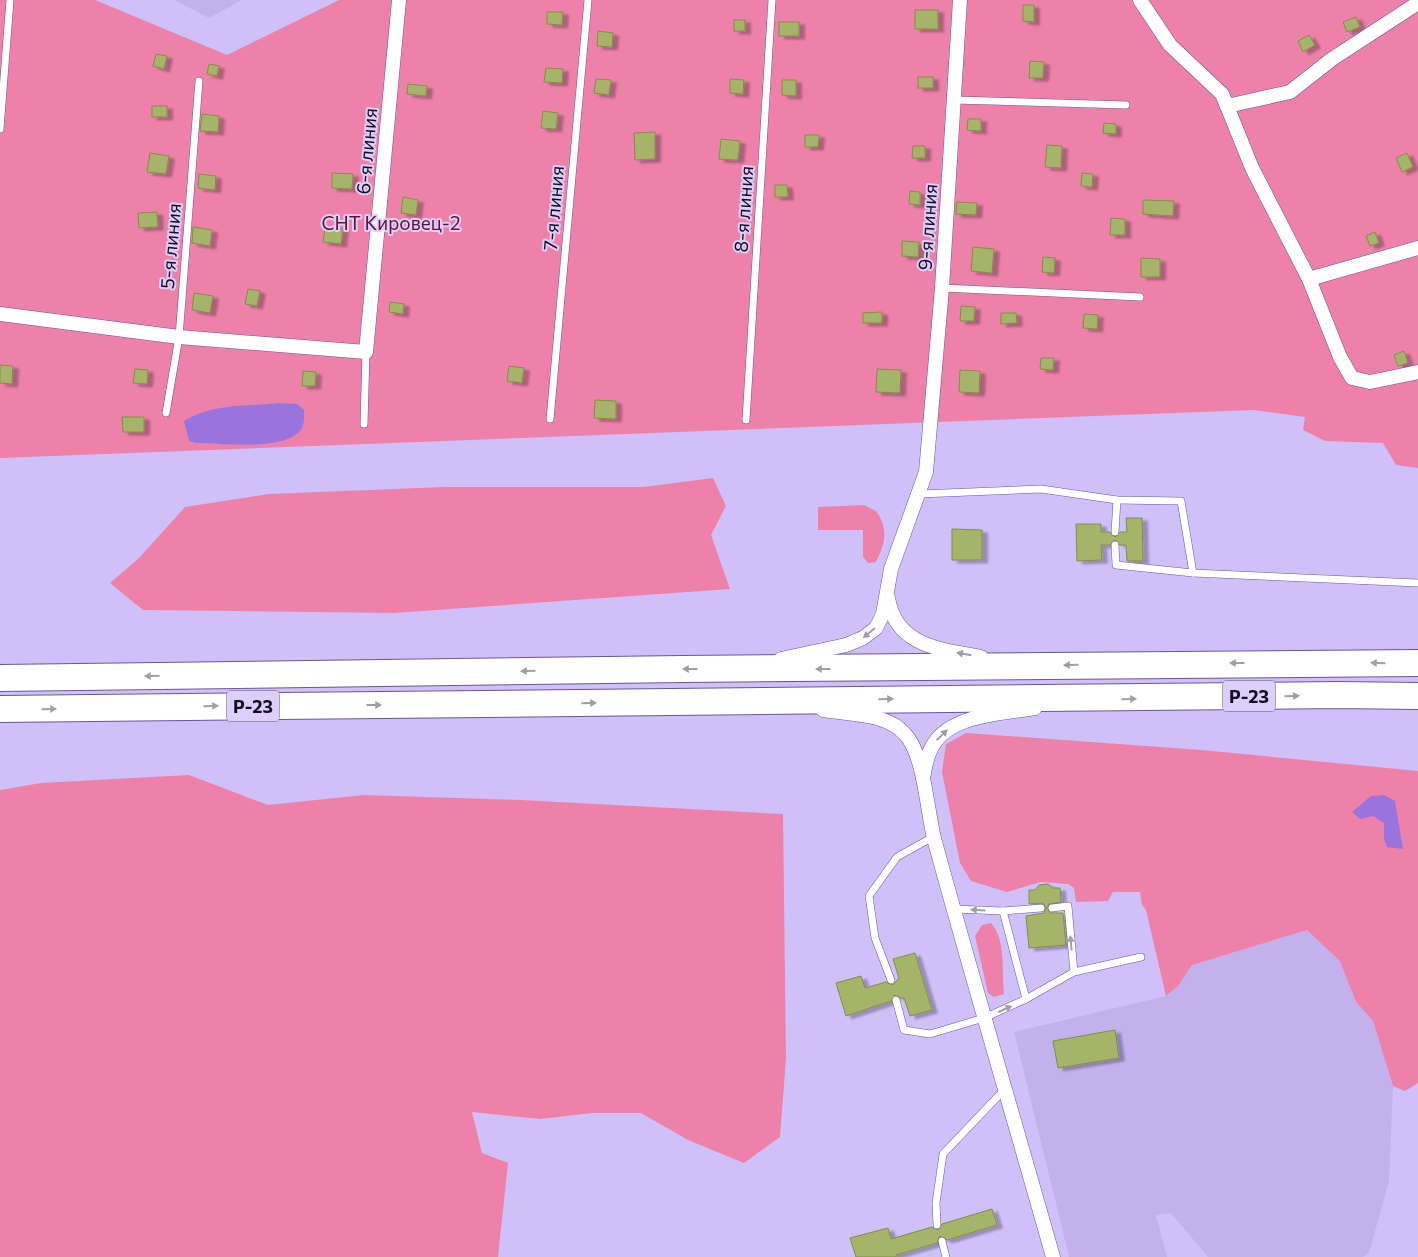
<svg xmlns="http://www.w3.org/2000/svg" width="1418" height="1257" font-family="Commissioner,sans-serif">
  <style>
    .built { fill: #c3b1ee }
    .green { fill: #ed81a9 }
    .water { fill: #9974df }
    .building { fill: #a6b46a; stroke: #818e45; filter: url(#shadow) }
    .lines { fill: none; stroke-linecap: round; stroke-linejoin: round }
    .lane-casing { stroke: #6b5695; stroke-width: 8 }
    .street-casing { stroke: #6b5695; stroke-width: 15 }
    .highway-casing { stroke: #6b5695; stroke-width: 28 }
    .lane { stroke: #fff; stroke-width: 7 }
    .street { stroke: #fff; stroke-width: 14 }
    .highway { stroke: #fff; stroke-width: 26 }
    .oneway { fill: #a19ea7 }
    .labels { text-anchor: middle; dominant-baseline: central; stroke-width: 4; stroke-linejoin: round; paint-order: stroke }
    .shield { fill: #dcd0fb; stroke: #504764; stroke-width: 1 }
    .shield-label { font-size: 18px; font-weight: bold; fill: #140c24 }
    .street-label { font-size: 19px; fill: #140c24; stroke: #dcd0fb }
    .park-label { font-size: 19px; fill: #5e1235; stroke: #dcd0fb }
  </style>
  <defs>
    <filter id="shadow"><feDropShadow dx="5.5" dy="3" stdDeviation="1" flood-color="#0004"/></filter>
  </defs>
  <rect width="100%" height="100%" fill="#d0c0f9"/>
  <g class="built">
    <polygon points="174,0 242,0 209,18"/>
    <polygon points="1307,930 1340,960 1356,1002 1373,1021 1393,1086 1389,1181 1369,1253 1363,1257 1208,1257 1171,1213 1156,1215 1167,1257 1069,1257 1014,1032 1166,996 1178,986 1192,965"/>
  </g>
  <g class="green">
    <polygon points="0,0 95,0 227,55 339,0 1418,0 1418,468 1396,465 1383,443 1325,441 1303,430 1305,417 1253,410 0,458"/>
    <polygon points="713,478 726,506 711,535 730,589 394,613 143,610 110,583 139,558 185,507 269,494 444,487 644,487"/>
    <path d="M 864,505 L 876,511 C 889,529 885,544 876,562 L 868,563 L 863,557 L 863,530 L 818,530 L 818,507 Z"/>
    <polygon points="966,733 1201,750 1418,771 1418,1083 1405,1091 1393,1086 1373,1021 1356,1002 1340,961 1307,930 1192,965 1178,986 1166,996 1146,910 1142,905 1140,892 1113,892 1108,901 1076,902 1074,888 1068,884 1041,882 1007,892 971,881 960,863 942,772 946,744"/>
    <polygon points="189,775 268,805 364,795 521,800 783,814 786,1058 780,1137 744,1163 688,1140 641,1113 592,1113 540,1119 472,1112 482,1153 508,1163 498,1257 0,1257 0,790 41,783"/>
    <path d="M 991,923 C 1006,939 1002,974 1004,994 L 994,997 L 988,993 L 975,936 L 982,925 Z"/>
  </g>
  <g class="water">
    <path d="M 278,403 L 297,404 L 304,410 C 304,418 305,426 299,432 C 281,451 221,443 196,443 L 189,441 L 184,421 C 214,403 245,407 278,403 Z"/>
    <polygon points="1384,795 1395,801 1403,849 1387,847 1384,839 1384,823 1373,816 1360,819 1352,812 1371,796"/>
  </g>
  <g class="building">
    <polygon points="1023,5 1034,5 1034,22 1023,21"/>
    <rect x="915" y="10" width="23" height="19"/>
    <polygon points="547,12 563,12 562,25 547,24"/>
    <polygon points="1356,17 1360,27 1347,32 1343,22"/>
    <rect x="734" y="20" width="11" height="11"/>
    <rect x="779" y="22" width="20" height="14"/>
    <polygon points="598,31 613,33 612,47 597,46"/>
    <polygon points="1309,35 1315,45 1303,52 1298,41"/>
    <polygon points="156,54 167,56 164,69 153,66"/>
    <polygon points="1030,61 1044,62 1043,78 1029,78"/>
    <polygon points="209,64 219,66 217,76 207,74"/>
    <polygon points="546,68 563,69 562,83 544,82"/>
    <rect x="918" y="77" width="15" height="11"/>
    <polygon points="596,79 611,80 609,95 594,93"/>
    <polygon points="730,79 744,80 743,94 730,93"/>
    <polygon points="782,80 796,80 796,96 782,95"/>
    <polygon points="408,84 427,86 426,96 407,94"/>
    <rect x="152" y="106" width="15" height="11"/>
    <polygon points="543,111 558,113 556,129 541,128"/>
    <polygon points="202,114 219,116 218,132 200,131"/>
    <polygon points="968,119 981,119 981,131 967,130"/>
    <polygon points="1104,123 1116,124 1116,134 1103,133"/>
    <polygon points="655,132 655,159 635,160 634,133"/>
    <polygon points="805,135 819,135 818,147 805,147"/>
    <polygon points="721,139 740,141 738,160 719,159"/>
    <polygon points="1047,145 1062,146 1061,168 1045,167"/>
    <polygon points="913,146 925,146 925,158 912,158"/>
    <polygon points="150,153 169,156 166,174 147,172"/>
    <polygon points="1407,153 1413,167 1402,172 1396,158"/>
    <polygon points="332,173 353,174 352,189 332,188"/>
    <polygon points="1082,173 1093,174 1092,187 1081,186"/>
    <polygon points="199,174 216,176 215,190 198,188"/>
    <polygon points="775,185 787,185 788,197 775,197"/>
    <polygon points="910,191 920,192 920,205 909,204"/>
    <polygon points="403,197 418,200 416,215 401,213"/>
    <polygon points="1143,200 1174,201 1173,216 1143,214"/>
    <polygon points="957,202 977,203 976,215 956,214"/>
    <polygon points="157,212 158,227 139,228 138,213"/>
    <polygon points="1111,218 1125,219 1125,235 1110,235"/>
    <polygon points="193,227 212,230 210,246 192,243"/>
    <polygon points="325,227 343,229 341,244 323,242"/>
    <polygon points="1375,232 1379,243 1370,246 1366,236"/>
    <polygon points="902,241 919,242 918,257 902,256"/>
    <polygon points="973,247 994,249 992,273 971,271"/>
    <polygon points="1043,257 1055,258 1054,273 1042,272"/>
    <polygon points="1141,258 1160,259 1160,277 1141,277"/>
    <polygon points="248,289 260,291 257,306 245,304"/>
    <polygon points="194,293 213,296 210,313 192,310"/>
    <polygon points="390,302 404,304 403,314 389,312"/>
    <polygon points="961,306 975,307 974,321 960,321"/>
    <polygon points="882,312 882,323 863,323 863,313"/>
    <polygon points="1001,313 1016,313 1017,323 1001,324"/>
    <polygon points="1084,314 1098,315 1097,329 1083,328"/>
    <polygon points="1404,351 1408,363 1398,366 1394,355"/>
    <polygon points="1041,358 1054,358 1053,370 1040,369"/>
    <polygon points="0,365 13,366 12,384 0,383"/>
    <polygon points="509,366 524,368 522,383 507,381"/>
    <polygon points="135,369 148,370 147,384 133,383"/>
    <polygon points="877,369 901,370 900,393 876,392"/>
    <polygon points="960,370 980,371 979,393 959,392"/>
    <polygon points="303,371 316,372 315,386 302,386"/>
    <polygon points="595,400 616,401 616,419 594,418"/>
    <polygon points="122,417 144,417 144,432 123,432"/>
    <polygon points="1126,518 1142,518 1143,561 1127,561 1126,545 1120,545 1115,540 1110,545 1101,545 1102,560 1077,561 1076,524 1101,524 1101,532 1110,532 1115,537 1120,532 1127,532"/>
    <polygon points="952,529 982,530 982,560 952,560"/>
    <polygon points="1048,884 1053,888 1060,888 1061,902 1049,904 1047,908 1050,913 1063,913 1066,945 1029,948 1026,916 1044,913 1046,908 1043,903 1029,904 1029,890 1035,890 1039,885"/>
    <polygon points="915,953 932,1010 910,1016 904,998 901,998 895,995 891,1001 846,1016 836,983 861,976 865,988 886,982 893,985 899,978 893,959"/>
    <polygon points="1115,1030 1119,1058 1058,1068 1053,1041"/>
    <polygon points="992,1209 997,1225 947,1240 940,1236 937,1243 896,1255 896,1257 856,1257 850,1238 888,1228 891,1239 932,1227 938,1230 942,1224"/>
  </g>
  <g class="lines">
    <g class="lane-casing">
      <g id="lane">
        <polyline points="954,100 1126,105"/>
        <polyline points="0,129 10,0"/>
        <polyline points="942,288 1140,297"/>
        <polyline points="166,413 179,337 199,81"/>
        <polyline points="550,419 588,0"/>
        <polyline points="746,420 772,0"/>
        <polyline points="364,424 366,352"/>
        <polyline points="920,494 1041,489 1117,500 1181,501 1193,573"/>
        <polyline points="1115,532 1117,500"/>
        <polyline points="1115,545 1116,565 1193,573 1418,583"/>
        <polyline points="954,909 1003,911 1041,908"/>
        <polyline points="1003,911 1026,999"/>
        <polyline points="1074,972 1141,957"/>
        <polyline points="891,980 875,938 869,896 897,857 933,837"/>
        <polyline points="896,1000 904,1030 930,1034 984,1018 1026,999 1074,972 1068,906 1052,908"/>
        <polyline points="937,1225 936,1203 943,1154 1005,1089"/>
        <polyline points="942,1241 946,1257"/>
      </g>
    </g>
    <g class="street-casing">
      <g id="street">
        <polyline points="1140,0 1170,45 1222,94 1227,106"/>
        <polyline points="1418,3 1332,59 1290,92 1227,106 1252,168 1309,279 1418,248"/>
        <polyline points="1309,279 1340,357 1352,378 1370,382 1418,372"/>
        <polyline points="0,314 179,337 366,352 399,0"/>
        <path d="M 888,598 C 896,647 941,649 981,657"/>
        <polyline points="781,659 846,645 863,638 876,628 883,614 891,569 926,472 942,288 960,0"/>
        <path d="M 823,710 C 849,715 885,712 905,734 C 925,755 927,814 935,842 C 973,981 1014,1119 1053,1257"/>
        <path d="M 923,778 C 925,769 926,759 930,751 C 945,714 1001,714 1035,708"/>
      </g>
    </g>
    <g class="highway-casing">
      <g id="highway">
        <polyline points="0,678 683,669 1418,663"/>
        <polyline points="0,709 1338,695 1418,696"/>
      </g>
    </g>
    <use href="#lane" class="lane"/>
    <use href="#street" class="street"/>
    <use href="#highway" class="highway"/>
  </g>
  <defs><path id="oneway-solid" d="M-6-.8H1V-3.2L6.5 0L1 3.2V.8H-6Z" transform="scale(1.25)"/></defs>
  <g class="oneway">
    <use href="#oneway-solid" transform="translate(869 633) rotate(140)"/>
    <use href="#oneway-solid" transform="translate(964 654) rotate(-170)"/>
    <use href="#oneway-solid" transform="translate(1237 663) rotate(180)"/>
    <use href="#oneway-solid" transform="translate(1378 663) rotate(-179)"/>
    <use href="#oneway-solid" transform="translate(1071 665) rotate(179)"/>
    <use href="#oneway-solid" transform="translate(690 669) rotate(-180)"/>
    <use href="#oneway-solid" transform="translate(823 669) rotate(180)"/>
    <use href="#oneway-solid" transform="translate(528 671) rotate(179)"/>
    <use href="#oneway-solid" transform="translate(152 676) rotate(179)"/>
    <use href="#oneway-solid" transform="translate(1292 696) rotate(-1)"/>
    <use href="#oneway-solid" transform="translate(886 699) rotate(-1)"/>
    <use href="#oneway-solid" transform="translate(1129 699) rotate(-1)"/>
    <use href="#oneway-solid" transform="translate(589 703) rotate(-1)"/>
    <use href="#oneway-solid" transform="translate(374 705)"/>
    <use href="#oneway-solid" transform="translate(211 706) rotate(-1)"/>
    <use href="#oneway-solid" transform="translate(49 709) rotate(-1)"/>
    <use href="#oneway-solid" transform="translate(942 735) rotate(-44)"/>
    <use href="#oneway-solid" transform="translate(978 910) rotate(-177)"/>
    <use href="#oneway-solid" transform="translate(1071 943) rotate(-95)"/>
    <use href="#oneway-solid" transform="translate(1005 1009) rotate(-24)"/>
  </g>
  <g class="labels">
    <g class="shield">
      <rect x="1223" y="680.5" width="52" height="31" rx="4"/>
      <rect x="227" y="690.5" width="52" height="31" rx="4"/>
    </g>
    <g class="shield-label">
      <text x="1249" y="696">Р-23</text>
      <text x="253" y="706">Р-23</text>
    </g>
    <g class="street-label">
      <text transform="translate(366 151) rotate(-85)">6-я линия</text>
      <text transform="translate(553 208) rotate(-85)">7-я линия</text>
      <text transform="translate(743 209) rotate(-86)">8-я линия</text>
      <text transform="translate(927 227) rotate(-86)">9-я линия</text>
      <text transform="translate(170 246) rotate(-85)">5-я линия</text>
    </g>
    <g class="park-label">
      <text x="391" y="222">СНТ Кировец-2</text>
    </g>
  </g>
</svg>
